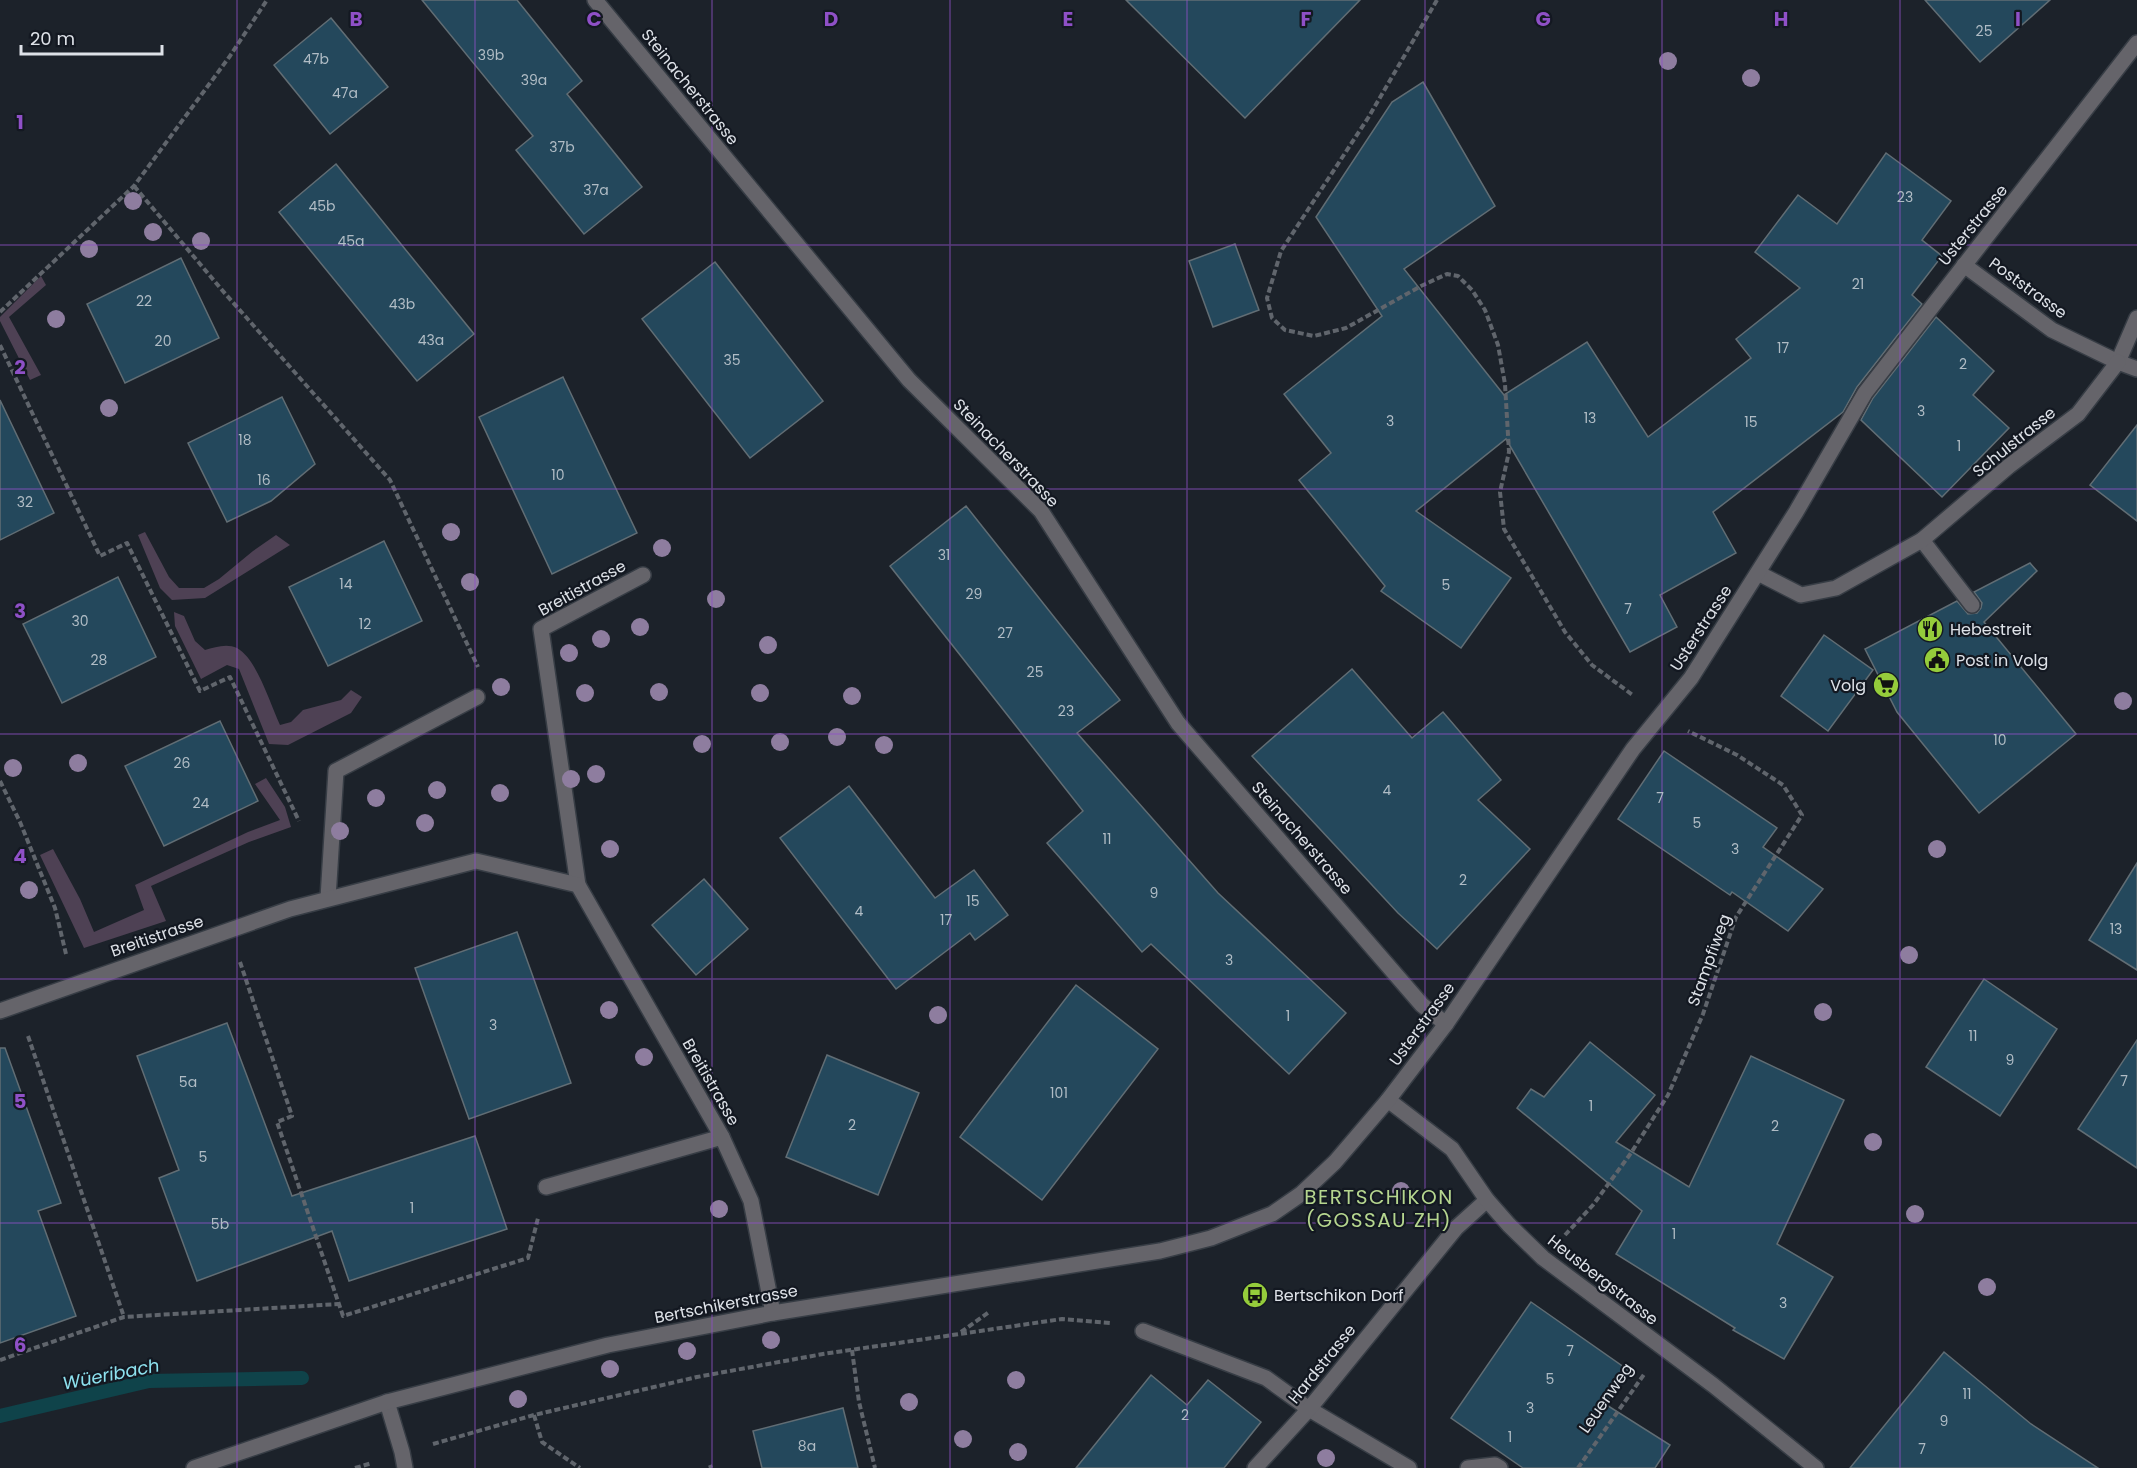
<svg xmlns="http://www.w3.org/2000/svg" width="2137" height="1468" font-family="Poppins,sans-serif">
  <style>
    .green { fill: #4e4154 }
    .lines { fill: none; stroke-linecap: round; stroke-linejoin: round }
    .stream { stroke: #0f434a; stroke-width: 14 }
    .building { fill: #24485c; stroke: #616d74; stroke-width: 1.5 }
    .service-casing { stroke: #373d45; stroke-width: 18 }
    .minor-casing { stroke: #373d45; stroke-width: 18 }
    .tertiary-casing { stroke: #373d45; stroke-width: 18 }
    .path { stroke: #60656c; stroke-width: 4; stroke-dasharray: 6 3; stroke-linecap: butt }
    .service { stroke: #65646a; stroke-width: 15 }
    .minor { stroke: #65646a; stroke-width: 15 }
    .tertiary { stroke: #65646a; stroke-width: 15 }
    .tree { fill: #8e7d9f }
    .grid { fill: none; stroke: #8f50c7; stroke-width: 1.5; stroke-opacity: 0.55 }
    .labels { text-anchor: middle; dominant-baseline: central; stroke-width: 4.5; stroke-linejoin: round; paint-order: stroke }
    .number-label { font-size: 14px; fill: #b0bcc5 }
    .street-label { font-size: 16px; fill: #dee2e8; stroke: #131821 }
    .poi-label { font-size: 16px; fill: #dee2e8; stroke: #131821; text-anchor: start }
    .water-label { font-size: 18px; font-style: italic; fill: #8de1ee; stroke: #131821 }
    .quarter-label { font-size: 20px; letter-spacing: 1.5px; fill: #b6d68f; stroke: #131821 }
    .grid-label { font-size: 20px; text-anchor: middle; font-weight: bold; fill: #8f50c7; stroke: #131821; stroke-width: 4.5; stroke-linejoin: round; paint-order: stroke }
  </style>
  <rect width="100%" height="100%" fill="#1c222a"/>
  <g class="green">
    <polygon points="41,276 46,285 9,317 41,375 30,380 0,321 0,317"/>
    <polygon points="145,532 169,577 179,588 204,588 219,579 253,551 276,535 290,545 205,598 172,600 160,588 138,535"/>
    <path d="M 174,612 L 184,616 L 195,641 L 205,650 C 215,647 227,643 237,648 C 257,659 270,704 280,725 L 291,722 L 303,710 L 341,700 L 351,690 L 362,697 L 351,713 L 288,745 L 269,744 L 239,669 L 227,665 L 201,679 L 175,626 Z"/>
    <polygon points="266,778 285,807 291,827 249,842 151,886 166,921 84,948 40,855 53,849 80,899 94,932 144,910 135,885 248,832 280,820 255,784"/>
  </g>
  <g class="lines">
    <polyline class="stream" points="0,1416 149,1381 302,1378"/>
  </g>
  <g class="building">
    <polygon points="422,0 517,0 582,81 567,94 642,187 584,234 516,150 533,136"/>
    <polygon points="1126,0 1360,0 1245,118"/>
    <polygon points="1925,0 2050,0 1980,62"/>
    <polygon points="331,18 388,87 330,134 274,65"/>
    <polygon points="1423,82 1495,206 1404,269 1504,395 1587,342 1648,437 1751,358 1736,339 1800,288 1755,252 1798,195 1837,224 1886,153 1951,201 1922,240 1942,256 1912,295 1922,304 1857,387 1843,412 1713,512 1736,553 1660,595 1677,627 1630,652 1506,439 1416,511 1511,578 1461,648 1381,591 1385,586 1299,480 1331,453 1284,394 1382,316 1316,217 1392,102"/>
    <polygon points="336,164 474,334 417,381 279,212"/>
    <polygon points="1235,244 1259,310 1213,327 1189,261"/>
    <polygon points="181,258 219,338 125,383 87,304"/>
    <polygon points="715,262 823,401 750,458 642,319"/>
    <polygon points="1936,317 1994,371 1973,395 2009,428 1942,497 1861,420 1873,398"/>
    <polygon points="563,377 637,533 552,574 479,417"/>
    <polygon points="282,397 315,464 271,501 227,522 188,443"/>
    <polygon points="0,400 54,513 0,540"/>
    <polygon points="2137,425 2137,521 2090,485"/>
    <polygon points="966,506 1120,700 1077,733 1218,893 1346,1013 1289,1074 1151,944 1142,952 1047,843 1083,811 890,566"/>
    <polygon points="384,541 422,621 328,666 289,587"/>
    <polygon points="2030,563 2037,571 1984,622 2076,734 1979,813 1897,712 1865,649 1957,601 1968,614 1977,613 1981,608 1982,603 1974,592"/>
    <polygon points="118,577 156,657 62,703 23,624"/>
    <polygon points="1824,635 1873,670 1828,731 1781,696"/>
    <polygon points="1352,669 1412,738 1443,712 1501,780 1478,800 1530,849 1437,949 1398,913 1252,756"/>
    <polygon points="220,721 258,801 164,846 125,766"/>
    <polygon points="1664,751 1777,828 1763,847 1823,889 1788,931 1732,892 1730,895 1618,819"/>
    <polygon points="849,786 935,898 974,870 1008,915 975,940 970,933 896,989 780,838"/>
    <polygon points="2137,863 2137,970 2089,940"/>
    <polygon points="704,879 748,929 696,975 652,925"/>
    <polygon points="517,932 571,1083 469,1119 415,968"/>
    <polygon points="1984,979 2057,1029 2000,1116 1926,1067"/>
    <polygon points="1076,985 1158,1049 1042,1200 960,1137"/>
    <polygon points="227,1023 292,1196 475,1136 507,1229 349,1281 332,1231 197,1281 159,1178 179,1170 137,1056"/>
    <polygon points="2137,1040 2137,1168 2078,1129"/>
    <polygon points="1590,1042 1655,1095 1616,1142 1689,1187 1751,1056 1844,1100 1777,1244 1833,1277 1784,1359 1733,1330 1735,1328 1616,1254 1642,1211 1517,1108 1531,1089 1544,1097"/>
    <polygon points="0,1048 5,1048 61,1203 38,1211 76,1316 0,1343"/>
    <polygon points="827,1055 919,1093 878,1195 786,1157"/>
    <polygon points="1531,1302 1628,1370 1605,1404 1670,1445 1655,1468 1523,1468 1451,1418"/>
    <polygon points="1944,1352 2031,1424 2098,1468 1850,1468"/>
    <polygon points="1151,1375 1187,1405 1208,1380 1261,1422 1224,1468 1076,1468"/>
    <polygon points="843,1408 858,1468 762,1468 753,1431"/>
  </g>
  <g class="lines">
    <g class="service-casing">
      <g id="service">
        <polyline points="2118,362 2137,318"/>
        <polyline points="546,1187 722,1137"/>
        <polyline points="1143,1331 1266,1378 1309,1409 1409,1468"/>
        <polyline points="1468,1468 1495,1465 1500,1468"/>
      </g>
    </g>
    <g class="minor-casing">
      <g id="minor">
        <polyline points="595,0 909,380 1041,511 1178,723 1422,1005 1446,1024"/>
        <polyline points="1964,265 2052,330 2118,362 2137,369"/>
        <polyline points="1922,540 1972,605"/>
        <polyline points="1758,573 1801,595 1836,588 1922,540 2009,466 2078,414 2118,362"/>
        <polyline points="578,885 541,629 643,575"/>
        <polyline points="328,898 336,771 477,697"/>
        <polyline points="0,1011 290,909 476,861 578,885 722,1137 751,1201 773,1313"/>
        <polyline points="387,1402 402,1452 405,1468"/>
        <polyline points="1255,1468 1309,1409 1456,1228 1487,1200"/>
      </g>
    </g>
    <g class="tertiary-casing">
      <g id="tertiary">
        <polyline points="1388,1100 1452,1149 1487,1200 1509,1225 1543,1258 1713,1385 1816,1468"/>
        <polyline points="194,1468 387,1402 608,1345 773,1313 1160,1251 1211,1238 1272,1214 1301,1194 1335,1162 1388,1100 1446,1024 1633,749 1691,678 1796,512 1865,393 2137,43"/>
      </g>
    </g>
    <g class="path">
      <polyline points="1437,0 1368,118 1281,251 1267,298 1272,318 1285,330 1314,336 1346,328 1421,286 1447,274 1458,276 1472,290 1485,310 1498,345 1505,384 1509,452 1500,492 1504,529 1565,632 1592,665 1634,696"/>
      <polyline points="134,186 222,290 390,480 478,667"/>
      <polyline points="0,312 134,186 230,56 267,0"/>
      <polyline points="0,345 100,556 127,543 200,691 230,677 299,821"/>
      <polyline points="0,781 20,822 55,908 66,954"/>
      <polyline points="240,962 292,1116 277,1122 343,1316 528,1258 538,1218"/>
      <polyline points="28,1036 124,1317"/>
      <polyline points="1565,1235 1593,1205 1631,1153 1668,1095 1703,1014 1736,917 1802,815 1783,785 1737,755 1688,731"/>
      <polyline points="961,1332 989,1312"/>
      <polyline points="852,1350 859,1402 875,1468"/>
      <polyline points="0,1360 124,1317 339,1304"/>
      <polyline points="534,1415 542,1442 580,1468"/>
      <polyline points="433,1444 534,1415 697,1377 823,1354 1062,1319 1111,1323"/>
      <polyline points="710,1465 711,1468"/>
      <polyline points="355,1468 372,1463"/>
      <polyline points="1578,1468 1645,1373"/>
    </g>
    <use href="#service" class="service"/>
    <use href="#minor" class="minor"/>
    <use href="#tertiary" class="tertiary"/>
  </g>
  <g class="tree">
    <circle cx="1668" cy="61" r="9"/>
    <circle cx="1751" cy="78" r="9"/>
    <circle cx="133" cy="201" r="9"/>
    <circle cx="153" cy="232" r="9"/>
    <circle cx="201" cy="241" r="9"/>
    <circle cx="89" cy="249" r="9"/>
    <circle cx="56" cy="319" r="9"/>
    <circle cx="109" cy="408" r="9"/>
    <circle cx="451" cy="532" r="9"/>
    <circle cx="662" cy="548" r="9"/>
    <circle cx="470" cy="582" r="9"/>
    <circle cx="716" cy="599" r="9"/>
    <circle cx="640" cy="627" r="9"/>
    <circle cx="601" cy="639" r="9"/>
    <circle cx="768" cy="645" r="9"/>
    <circle cx="569" cy="653" r="9"/>
    <circle cx="501" cy="687" r="9"/>
    <circle cx="659" cy="692" r="9"/>
    <circle cx="585" cy="693" r="9"/>
    <circle cx="760" cy="693" r="9"/>
    <circle cx="852" cy="696" r="9"/>
    <circle cx="2123" cy="701" r="9"/>
    <circle cx="837" cy="737" r="9"/>
    <circle cx="780" cy="742" r="9"/>
    <circle cx="702" cy="744" r="9"/>
    <circle cx="884" cy="745" r="9"/>
    <circle cx="78" cy="763" r="9"/>
    <circle cx="13" cy="768" r="9"/>
    <circle cx="596" cy="774" r="9"/>
    <circle cx="571" cy="779" r="9"/>
    <circle cx="437" cy="790" r="9"/>
    <circle cx="500" cy="793" r="9"/>
    <circle cx="376" cy="798" r="9"/>
    <circle cx="425" cy="823" r="9"/>
    <circle cx="340" cy="831" r="9"/>
    <circle cx="610" cy="849" r="9"/>
    <circle cx="1937" cy="849" r="9"/>
    <circle cx="29" cy="890" r="9"/>
    <circle cx="1909" cy="955" r="9"/>
    <circle cx="609" cy="1010" r="9"/>
    <circle cx="1823" cy="1012" r="9"/>
    <circle cx="938" cy="1015" r="9"/>
    <circle cx="644" cy="1057" r="9"/>
    <circle cx="1873" cy="1142" r="9"/>
    <circle cx="1401" cy="1191" r="9"/>
    <circle cx="719" cy="1209" r="9"/>
    <circle cx="1915" cy="1214" r="9"/>
    <circle cx="1987" cy="1287" r="9"/>
    <circle cx="771" cy="1340" r="9"/>
    <circle cx="687" cy="1351" r="9"/>
    <circle cx="610" cy="1369" r="9"/>
    <circle cx="1016" cy="1380" r="9"/>
    <circle cx="518" cy="1399" r="9"/>
    <circle cx="909" cy="1402" r="9"/>
    <circle cx="963" cy="1439" r="9"/>
    <circle cx="1018" cy="1452" r="9"/>
    <circle cx="1326" cy="1458" r="9"/>
  </g>
  <path class="grid" d="M 237,0 L 237,1468M 475,0 L 475,1468M 712,0 L 712,1468M 950,0 L 950,1468M 1187,0 L 1187,1468M 1425,0 L 1425,1468M 1662,0 L 1662,1468M 1900,0 L 1900,1468M 0,245 L 2137,245M 0,489 L 2137,489M 0,734 L 2137,734M 0,979 L 2137,979M 0,1223 L 2137,1223"/>
  <defs>
    <g id="restaurant-disc" transform="scale(1.35)"><circle r="9.5" fill="#95cc3b" stroke="#131821"/><path d="M-5-6h1v4h1v-4h1v4h1v-4h1v5L-1.5 .5V6h-2V.5L-5-1ZM5-6V6H3V1.5H1.5Q1.5-4 5-6Z" fill="#111"/></g>
    <g id="civic-disc" transform="scale(1.35)"><circle r="9.5" fill="#95cc3b" stroke="#131821"/><path d="M-.6-6.5H3V-4.5H.6V-3L4-1V1h2V6H-6V1h2V-1L-.6-3ZM-1.2 2.5V6h2.4V2.5Z" fill="#111"/></g>
    <g id="supermarket-disc" transform="scale(1.35)"><circle r="9.5" fill="#95cc3b" stroke="#131821"/><path d="M-6-5.5h2.5l.6 2H6L4.5 2H-2.5L-4.4-4H-6ZM-1.5 3.2a1.3 1.3 0 1 0 .1 0ZM3 3.2a1.3 1.3 0 1 0 .1 0Z" fill="#111"/></g>
    <g id="bus-disc" transform="scale(1.35)"><circle r="9.5" fill="#95cc3b" stroke="#131821"/><path d="M-5-6H5V4H4V6H2V4H-2V6H-4V4H-5ZM-3.5-4V0h7V-4ZM-3.5 1.2v1.5H-2V1.2ZM2 1.2v1.5H3.5V1.2Z" fill="#111"/></g>
  </defs>
  <g fill-rule="evenodd">
    <use href="#restaurant-disc" x="1930" y="629"/>
    <use href="#civic-disc" x="1937" y="660"/>
    <use href="#supermarket-disc" x="1886" y="685"/>
    <use href="#bus-disc" x="1255" y="1295"/>
  </g>
  <g class="labels">
    <g class="number-label">
      <text x="1984" y="31">25</text>
      <text x="491" y="55">39b</text>
      <text x="316" y="59">47b</text>
      <text x="534" y="80">39a</text>
      <text x="345" y="93">47a</text>
      <text x="562" y="147">37b</text>
      <text x="596" y="190">37a</text>
      <text x="1905" y="197">23</text>
      <text x="322" y="206">45b</text>
      <text x="351" y="241">45a</text>
      <text x="1858" y="284">21</text>
      <text x="144" y="301">22</text>
      <text x="402" y="304">43b</text>
      <text x="431" y="340">43a</text>
      <text x="163" y="341">20</text>
      <text x="1783" y="348">17</text>
      <text x="732" y="360">35</text>
      <text x="1963" y="364">2</text>
      <text x="1921" y="411">3</text>
      <text x="1590" y="418">13</text>
      <text x="1390" y="421">3</text>
      <text x="1751" y="422">15</text>
      <text x="245" y="440">18</text>
      <text x="1959" y="446">1</text>
      <text x="558" y="475">10</text>
      <text x="264" y="480">16</text>
      <text x="25" y="502">32</text>
      <text x="944" y="555">31</text>
      <text x="346" y="584">14</text>
      <text x="1446" y="585">5</text>
      <text x="974" y="594">29</text>
      <text x="1628" y="609">7</text>
      <text x="80" y="621">30</text>
      <text x="365" y="624">12</text>
      <text x="1005" y="633">27</text>
      <text x="99" y="660">28</text>
      <text x="1035" y="672">25</text>
      <text x="1066" y="711">23</text>
      <text x="2000" y="740">10</text>
      <text x="182" y="763">26</text>
      <text x="1387" y="790">4</text>
      <text x="1660" y="798">7</text>
      <text x="201" y="803">24</text>
      <text x="1697" y="823">5</text>
      <text x="1107" y="839">11</text>
      <text x="1735" y="849">3</text>
      <text x="1463" y="880">2</text>
      <text x="1154" y="893">9</text>
      <text x="973" y="901">15</text>
      <text x="859" y="911">4</text>
      <text x="946" y="920">17</text>
      <text x="2116" y="929">13</text>
      <text x="1229" y="960">3</text>
      <text x="1288" y="1016">1</text>
      <text x="493" y="1025">3</text>
      <text x="1973" y="1036">11</text>
      <text x="2010" y="1060">9</text>
      <text x="2124" y="1081">7</text>
      <text x="188" y="1082">5a</text>
      <text x="1059" y="1093">101</text>
      <text x="1591" y="1106">1</text>
      <text x="852" y="1125">2</text>
      <text x="1775" y="1126">2</text>
      <text x="203" y="1157">5</text>
      <text x="412" y="1208">1</text>
      <text x="220" y="1224">5b</text>
      <text x="1674" y="1234">1</text>
      <text x="1783" y="1303">3</text>
      <text x="1570" y="1351">7</text>
      <text x="1550" y="1379">5</text>
      <text x="1967" y="1394">11</text>
      <text x="1530" y="1408">3</text>
      <text x="1185" y="1415">2</text>
      <text x="1944" y="1421">9</text>
      <text x="1510" y="1437">1</text>
      <text x="807" y="1446">8a</text>
      <text x="1922" y="1449">7</text>
    </g>
    <g class="street-label">
      <text transform="translate(690 87) rotate(51)">Steinacherstrasse</text>
      <text transform="translate(1973 225) rotate(-51)">Usterstrasse</text>
      <text transform="translate(2028 288) rotate(36)">Poststrasse</text>
      <text transform="translate(2014 442) rotate(-39)">Schulstrasse</text>
      <text transform="translate(1006 453) rotate(46)">Steinacherstrasse</text>
      <text transform="translate(582 588) rotate(-29)">Breitistrasse</text>
      <text transform="translate(1701 628) rotate(-57)">Usterstrasse</text>
      <text transform="translate(1302 838) rotate(49)">Steinacherstrasse</text>
      <text transform="translate(157 936) rotate(-19)">Breitistrasse</text>
      <text transform="translate(1709 960) rotate(-70)">Stampfiweg</text>
      <text transform="translate(1422 1024) rotate(-54)">Usterstrasse</text>
      <text transform="translate(711 1082) rotate(60)">Breitistrasse</text>
      <text transform="translate(1603 1280) rotate(38)">Heusbergstrasse</text>
      <text transform="translate(726 1304) rotate(-11)">Bertschikerstrasse</text>
      <text transform="translate(1322 1364) rotate(-51)">Hardstrasse</text>
      <text transform="translate(1606 1398) rotate(-55)">Leuenweg</text>
    </g>
    <g class="poi-label">
      <text x="1950" y="629">Hebestreit</text>
      <text x="1956" y="660">Post in Volg</text>
      <text x="1866" y="685" text-anchor="end">Volg</text>
      <text x="1274" y="1295">Bertschikon Dorf</text>
    </g>
    <g class="water-label">
      <text transform="translate(111 1374) rotate(-11)">Wüeribach</text>
    </g>
    <g class="quarter-label">
      <text x="1379" y="1197">BERTSCHIKON<tspan x="1379" dy="23">(GOSSAU ZH)</tspan></text>
    </g>
  </g>
  <g class="grid-label">
    <text x="356" y="26">B</text>
    <text x="594" y="26">C</text>
    <text x="831" y="26">D</text>
    <text x="1068" y="26">E</text>
    <text x="1306" y="26">F</text>
    <text x="1543" y="26">G</text>
    <text x="1781" y="26">H</text>
    <text x="2018" y="26">I</text>
    <text x="20" y="129">1</text>
    <text x="20" y="374">2</text>
    <text x="20" y="618">3</text>
    <text x="20" y="863">4</text>
    <text x="20" y="1108">5</text>
    <text x="20" y="1352">6</text>
  </g>
  <path d="M21 45v9h141v-9" fill="none" stroke="#dee2e8" stroke-width="3"/>
  <text x="30" y="45" font-size="18" fill="#dee2e8" stroke="#131821" stroke-width="4.5" paint-order="stroke">20 m</text>
</svg>
